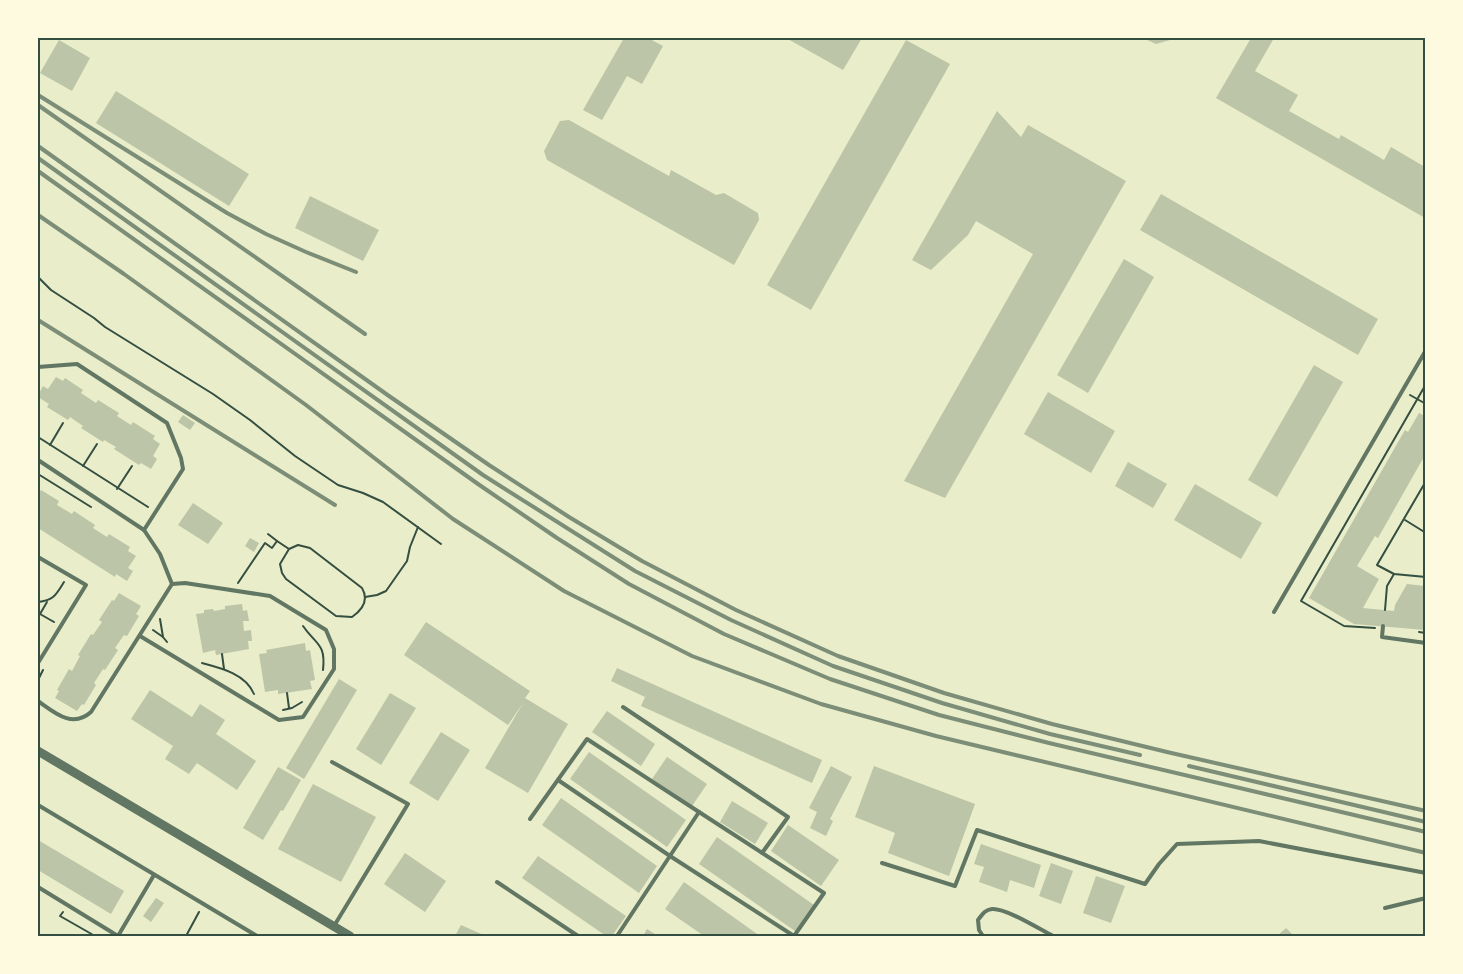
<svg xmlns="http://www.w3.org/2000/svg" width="1463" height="974" font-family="Rubik,sans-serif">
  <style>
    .building { fill: #bcc5a7 }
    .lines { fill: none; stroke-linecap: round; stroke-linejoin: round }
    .path { stroke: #344e41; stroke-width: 2 }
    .service { stroke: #617663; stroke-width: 4 }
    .tertiary { stroke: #617663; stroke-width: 9 }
    .rail { stroke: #7c8e77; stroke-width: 4 }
    .neatline { fill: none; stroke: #344e41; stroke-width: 2 }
  </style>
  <rect width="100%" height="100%" fill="#e9edc9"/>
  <g class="building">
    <polygon points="624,38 648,38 663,46 642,84 627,76 602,120 583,110"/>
    <polygon points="786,38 862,38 843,70"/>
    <polygon points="1143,38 1177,38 1156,44"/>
    <polygon points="1251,38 1274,38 1255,71 1298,95 1289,111 1339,139 1341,135 1384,160 1391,147 1425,167 1425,218 1216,98"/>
    <polygon points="59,40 90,58 72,91 40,73"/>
    <polygon points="906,40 950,64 811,310 767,285"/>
    <polygon points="116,91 249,174 229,206 96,123"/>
    <polygon points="997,111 1021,137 1028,125 1126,181 945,498 904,481 1033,254 976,221 968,235 931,270 912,260"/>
    <polygon points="569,120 669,176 671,170 716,195 724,193 758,213 759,220 734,265 547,160 544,151 560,121"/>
    <polygon points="1161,194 1378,319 1358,355 1140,230"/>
    <polygon points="310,196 379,230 363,261 295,228"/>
    <polygon points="1124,259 1154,277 1088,393 1057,375"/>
    <polygon points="1314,365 1343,382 1277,497 1248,480"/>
    <polygon points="56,377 63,381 65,378 83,390 81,393 96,403 98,400 119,413 117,416 131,425 133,422 155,436 153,439 160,444 153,456 157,459 151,469 141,463 139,465 114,449 116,447 104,440 103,442 81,428 83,426 70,417 68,420 47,407 49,404 38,397 38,395 43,386 48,389"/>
    <polygon points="1048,392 1115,431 1091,473 1024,434"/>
    <polygon points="1419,413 1425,416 1425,455 1378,538 1375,536 1357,566 1379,579 1363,608 1394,611 1395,605 1407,584 1425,586 1425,630 1354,624 1309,598 1405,430 1408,432"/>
    <polygon points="183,415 195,423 190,430 178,422"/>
    <polygon points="1128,462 1167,484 1153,508 1115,486"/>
    <polygon points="1195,484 1262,523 1241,559 1174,520"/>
    <polygon points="41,490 59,501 57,505 72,514 74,511 95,525 93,528 107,537 109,534 130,547 128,551 136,556 128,568 133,571 127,581 116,574 115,577 38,528 38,492 39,493"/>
    <polygon points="193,503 223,523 208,544 178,525"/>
    <polygon points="250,538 259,543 254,552 245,546"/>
    <polygon points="119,593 141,606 136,614 139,616 127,636 124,635 115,648 118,650 105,670 103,669 94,683 96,685 84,705 82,704 77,711 55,698 59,691 57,690 69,669 72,671 80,656 78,655 91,634 93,635 102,622 99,620 112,600 114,601"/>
    <polygon points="242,604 243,611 247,610 249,621 243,621 244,631 251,630 252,641 248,641 249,649 216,655 215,650 203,653 196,614 204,613 204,610 213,609 214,611 225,609 225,606"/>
    <polygon points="426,622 530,691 525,698 568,724 528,793 485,768 523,703 508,725 404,655"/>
    <polygon points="305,643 306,651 310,650 315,680 310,681 312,689 278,694 278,690 265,692 259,654 267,653 266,650"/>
    <polygon points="617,668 822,760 812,783 641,706 645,697 611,681"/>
    <polygon points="339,679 357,690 304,779 286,768"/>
    <polygon points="150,690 192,717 200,704 225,720 216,734 256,761 237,790 197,763 189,774 165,759 173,746 131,719"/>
    <polygon points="390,693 416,708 381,765 356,749"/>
    <polygon points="607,711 655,744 641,766 592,732"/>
    <polygon points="441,732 470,750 438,801 409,783"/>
    <polygon points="589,752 686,820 667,847 570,779"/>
    <polygon points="667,757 707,784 692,806 652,779"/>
    <polygon points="831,766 852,777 830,819 833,821 826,836 810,828 817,812 809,808"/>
    <polygon points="874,766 975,804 949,876 888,853 895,833 855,817"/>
    <polygon points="278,767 301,780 283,811 281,810 263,840 243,828"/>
    <polygon points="313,784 376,817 341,882 278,849"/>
    <polygon points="561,798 657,866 639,893 542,825"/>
    <polygon points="732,801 768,823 755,844 720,822"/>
    <polygon points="788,825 839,860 821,886 771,851"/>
    <polygon points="717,837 814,905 795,931 699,864"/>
    <polygon points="38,840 124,891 111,914 38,870"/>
    <polygon points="981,844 1041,865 1034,888 1010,880 1007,892 979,882 984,867 974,864"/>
    <polygon points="405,853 446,881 425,912 384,884"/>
    <polygon points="538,856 626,916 612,936 606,936 522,878"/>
    <polygon points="1051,863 1073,871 1061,904 1039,896"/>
    <polygon points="1096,876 1125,886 1111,923 1083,913"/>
    <polygon points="684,882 760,936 704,936 665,909"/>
    <polygon points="156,898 164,903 151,922 143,916"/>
    <polygon points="461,925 486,936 455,936"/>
    <polygon points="1286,928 1294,936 1277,936"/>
    <polygon points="647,929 658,936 643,936"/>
  </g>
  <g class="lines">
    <g class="path">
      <polyline points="38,277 51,290 94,318 105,327 213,394 250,420 295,456 338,485 363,493 383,502 441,544"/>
      <polyline points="1410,395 1426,404"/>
      <polyline points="38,437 148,507"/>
      <polyline points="50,445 63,423"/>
      <polyline points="83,466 97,444"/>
      <polyline points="38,474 91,507"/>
      <polyline points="1426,481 1377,565 1394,574 1426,577"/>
      <polyline points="117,489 132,466"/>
      <polyline points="1405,520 1426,533"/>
      <polyline points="268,534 277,541"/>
      <path d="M 238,583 L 265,543 L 272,548 L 277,541 L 289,549 L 298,545 L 310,548 L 362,588 C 369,600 362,610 352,617 L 336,616 L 286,579 L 282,573 L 280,564 L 289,549"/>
      <polyline points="365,597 377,595 386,591 407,561 410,547 418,527"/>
      <path d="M 38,602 C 54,600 56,595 64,582"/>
      <polyline points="47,602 40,614 54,622"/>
      <polyline points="1385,610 1387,586 1394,574"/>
      <polyline points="160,619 163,637 167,642"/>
      <path d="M 303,626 C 316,645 326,643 323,670"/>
      <polyline points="1375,628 1344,626 1301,601 1426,384"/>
      <polyline points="153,630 163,637"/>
      <polyline points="1419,632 1426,633"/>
      <polyline points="222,654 224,669"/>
      <path d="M 202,663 C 221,668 246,674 254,694"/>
      <polyline points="38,680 43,670"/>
      <polyline points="287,693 289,708"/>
      <polyline points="283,710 292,708 302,702"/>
      <polyline points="63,912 60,916 95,936"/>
      <polyline points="186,936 199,912"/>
    </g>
    <g class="service">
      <polyline points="38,367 77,364 167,423 181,458 183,469 144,530"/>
      <path d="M 38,460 L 144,530 L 160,554 L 172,584 L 91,712 C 72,729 54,712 38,701"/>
      <polyline points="38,557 86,585 38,663"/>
      <polyline points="1274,612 1426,350"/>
      <polyline points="1383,626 1382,637 1426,643"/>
      <polyline points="140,636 279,720 303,717 334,669 334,649 326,630 270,596 185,583 172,584"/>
      <polyline points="623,707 788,817 762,853"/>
      <polyline points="332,762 408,804 334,926"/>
      <polyline points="558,780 670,856 794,936 824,893 699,812"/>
      <polyline points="38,805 257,936"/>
      <polyline points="530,819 587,739 699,812 617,936"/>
      <polyline points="882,863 955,886 977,830 1145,884 1159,864 1177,844 1259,841 1426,873"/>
      <polyline points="497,882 578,936"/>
      <polyline points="38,887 118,936"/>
      <polyline points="1385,908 1426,898"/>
      <polyline points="118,936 154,875"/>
      <path d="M 983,936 L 979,930 L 978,920 C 982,915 984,910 992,909 C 1006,908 1039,929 1053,936"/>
    </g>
    <polyline class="tertiary" points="38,751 350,936"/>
    <g class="rail">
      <polyline points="38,95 227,213 266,234 306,252 356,272"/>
      <polyline points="38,105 365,334"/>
      <polyline points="38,146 389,396 489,465 569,517 642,561 736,610 838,656 944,693 1052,724 1167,752 1426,811"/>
      <polyline points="38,158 483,475 635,571 731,620 833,666 942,703 1050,734 1140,755"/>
      <polyline points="38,171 478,484 557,538 629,584 724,634 830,679 939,715 1049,743 1426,832"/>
      <polyline points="38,215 124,274 306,405 453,519 564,591 692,656 821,704 936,736 1426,853"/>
      <polyline points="38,320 335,505"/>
      <polyline points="1189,766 1426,822"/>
    </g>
  </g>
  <rect width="1463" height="974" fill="none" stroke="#fefae0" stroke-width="78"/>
  <rect x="39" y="39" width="1385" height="896" class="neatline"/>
</svg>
